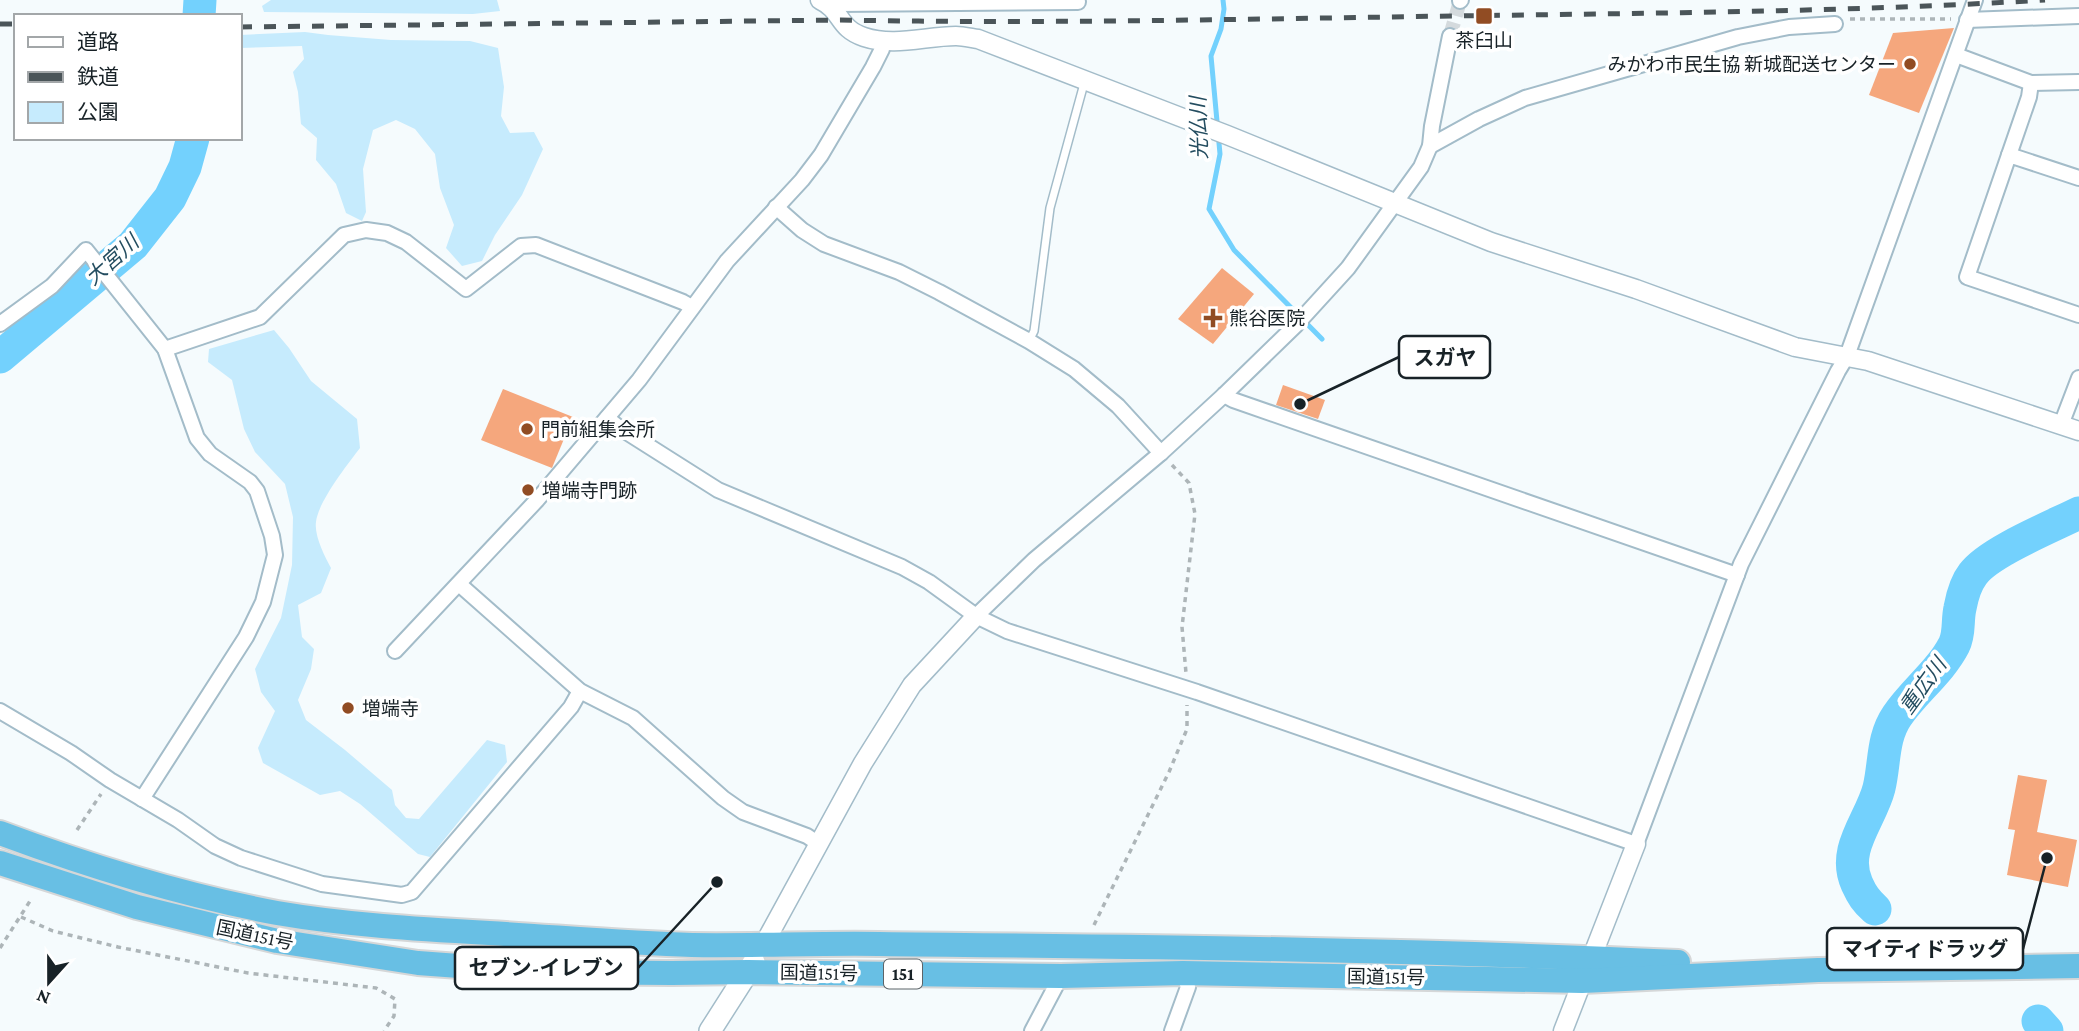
<svg xmlns="http://www.w3.org/2000/svg" width="2079" height="1031" font-family="'Crimson Pro','Noto Sans JP',serif">
  <style>
    .green { fill: #c6ebfd }
    .lines { fill: none; stroke-linecap: round; stroke-linejoin: round }
    .stream { stroke: #73d1fd; stroke-width: 5 }
    .river { stroke: #73d1fd; stroke-width: 33 }
    .building { fill: #f5a77d }
    .minor-tunnel { stroke: #d4dadd; stroke-width: 14; stroke-dasharray: 14 7; stroke-linecap: butt }
    .service-casing { stroke: #a3bcc9; stroke-width: 10 }
    .minor-casing { stroke: #a3bcc9; stroke-width: 18 }
    .tertiary-casing { stroke: #a3bcc9; stroke-width: 21 }
    .secondary-casing { stroke: #a3bcc9; stroke-width: 24 }
    .trunk-casing { stroke: #d5d7d8; stroke-width: 28 }
    .path { stroke: #adb5b8; stroke-width: 3.5; stroke-dasharray: 5 5; stroke-linecap: butt }
    .service { stroke: #fff; stroke-width: 7 }
    .minor { stroke: #fff; stroke-width: 14 }
    .tertiary { stroke: #fff; stroke-width: 18 }
    .secondary { stroke: #fff; stroke-width: 21 }
    .trunk { stroke: #68bfe4; stroke-width: 24 }
    .rail { stroke: #4b5559; stroke-width: 5; stroke-dasharray: 12 12; stroke-linecap: butt }
    .poi-dot { fill: #914c23; stroke: #fff; stroke-width: 2.5 }
    .labels { text-anchor: middle; dominant-baseline: central; stroke-width: 7; stroke-linejoin: round; paint-order: stroke }
    .shield { fill: #fff; stroke: #5d6468; stroke-width: 2 }
    .shield-label { font-size: 18px; font-weight: bold; fill: #182227 }
    .poi-label { font-size: 19px; fill: #182227; stroke: #fff; text-anchor: start }
    .street-label { font-size: 19px; fill: #182227; stroke: #fff }
    .water-label { font-size: 21px; font-style: italic; fill: #244d60; stroke: #fff }
    .leader { fill: none; stroke: #182227; stroke-width: 2.5 }
    .callout-dot { fill: #182227; stroke: #fff; stroke-width: 2.5 }
    .callout { fill: #fff; stroke: #182227; stroke-width: 2.5 }
    .callout-label { font-size: 21px; text-anchor: middle; font-weight: bold; fill: #182227 }
  </style>
  <rect width="100%" height="100%" fill="#f5fbfd"/>
  <g class="green">
    <polygon points="271,0 497,0 500,11 473,14 264,12 262,6"/>
    <polygon points="305,32 328,35 391,40 470,41 498,48 504,87 501,116 510,133 534,132 543,149 522,195 495,235 482,261 462,266 446,248 454,225 440,188 435,154 415,129 396,120 373,130 363,169 366,212 362,221 346,213 336,184 316,160 317,138 301,124 298,92 293,72 304,59 302,46 240,48 240,35"/>
    <path d="M 274,330 L 289,348 L 311,381 L 357,419 L 360,448 C 347,465 318,502 316,522 C 314,536 325,557 331,568 L 321,593 L 298,605 L 302,637 L 314,649 L 311,669 L 298,700 L 306,720 L 345,750 L 392,790 L 395,805 L 406,818 L 419,819 L 487,740 L 505,745 L 507,762 L 430,857 L 418,854 L 360,804 L 340,791 L 320,795 L 263,763 L 258,748 L 275,711 L 261,692 L 255,669 L 281,618 L 292,565 L 293,517 L 285,484 L 255,452 L 244,429 L 232,380 L 208,362 L 209,349 Z"/>
  </g>
  <g class="lines">
    <polyline class="stream" points="1223,0 1224,9 1221,29 1211,56 1220,154 1209,209 1234,250 1322,339"/>
    <g class="river">
      <polyline points="199,16 200,0"/>
      <polyline points="0,357 133,245 170,198 185,167 193,138"/>
      <path d="M 1875,909 C 1866,901 1862,895 1857,884 C 1841,849 1871,820 1879,788 C 1885,763 1882,738 1897,716 C 1914,691 1940,672 1954,645 C 1960,633 1957,621 1960,608 C 1962,597 1966,583 1973,574 C 1989,552 2053,526 2079,513"/>
      <polyline points="2038,1021 2047,1031"/>
    </g>
  </g>
  <g class="building">
    <polygon points="1954,28 1919,113 1869,95 1893,33"/>
    <polygon points="1222,268 1254,294 1213,344 1178,319"/>
    <polygon points="1283,385 1325,400 1318,419 1276,405"/>
    <polygon points="503,389 573,417 552,468 481,440"/>
    <polygon points="2018,775 2047,780 2037,832 2077,840 2068,887 2007,875 2015,830 2008,829"/>
  </g>
  <g class="lines">
    <polyline class="minor-tunnel" points="1450,36 1460,1"/>
    <g class="service-casing">
      <polyline id="service" points="1029,341 1034,331 1050,208 1085,80"/>
    </g>
    <g class="minor-casing">
      <g id="minor">
        <polyline points="832,0 831,5 837,4 1078,2"/>
        <polyline points="1460,1 1461,0"/>
        <polyline points="1967,20 2079,16"/>
        <polyline points="1956,55 2031,83 2079,82"/>
        <polyline points="1430,146 1479,119 1525,98 1738,37 1789,27 1835,24"/>
        <polyline points="2009,155 2029,97 2031,83"/>
        <polyline points="2079,178 2009,155 1967,277 2079,315"/>
        <polyline points="776,207 802,230 824,244 899,272 939,292 1029,341 1074,369 1118,406 1161,453"/>
        <polyline points="0,324 52,286 86,250 165,349 197,438 210,454 250,482 257,491 272,536 275,555 263,602 246,637 142,799"/>
        <polyline points="165,349 260,317 344,235 366,230 387,233 406,242 466,289 521,246 536,245 683,302 692,307"/>
        <polyline points="1224,395 1233,400 1737,575"/>
        <polyline points="607,418 617,426 718,490 902,567 929,582 976,616 1007,631 1197,692 1636,844 1741,564 1838,371 1847,356 1975,0"/>
        <polyline points="2061,425 2079,378"/>
        <polyline points="459,584 580,691 633,718 723,798 743,812 807,836 819,844"/>
        <polyline points="976,616 1034,560 1161,453 1224,395 1296,325 1348,268 1421,167 1430,146 1432,126 1450,36"/>
        <polyline points="395,651 537,500 639,380 727,261 802,180 821,155 873,67 882,49 882,41"/>
        <polyline points="0,711 71,753 110,780 178,820 215,846 241,858 322,884 402,895 412,892 571,707 580,691"/>
        <polyline points="1032,1031 1061,976"/>
        <polyline points="1172,1031 1188,987 1183,973"/>
      </g>
    </g>
    <g class="tertiary-casing">
      <g id="tertiary">
        <path d="M 820,0 C 843,11 837,28 864,37 C 894,47 926,36 956,36 C 963,36 971,38 978,39 L 1227,135 L 1491,242 L 1636,289 L 1795,347 L 1868,361 L 2079,431"/>
        <polyline points="764,944 863,763 912,685 976,616"/>
        <polyline points="1563,1031 1636,844"/>
      </g>
    </g>
    <g class="secondary-casing">
      <polyline id="secondary" points="710,1031 754,962"/>
    </g>
    <g class="trunk-casing">
      <g id="trunk">
        <path d="M 0,833 C 91,867 182,895 277,913 C 347,925 418,929 489,933 C 557,937 625,943 692,945 C 755,946 817,943 879,944 C 1145,947 1412,949 1678,962"/>
        <polyline points="0,863 137,907 277,941 418,963 540,972 672,973 748,972 1061,976 1183,973 1582,981 1818,970 2079,966"/>
      </g>
    </g>
    <g class="path">
      <polyline points="1850,19 1951,19"/>
      <polyline points="1172,465 1189,483 1195,514 1182,627 1186,673"/>
      <polyline points="77,830 101,794"/>
      <polyline points="21,917 53,931 118,947 248,973 376,988 395,999 394,1016 384,1031"/>
      <polyline points="1094,925 1169,772 1187,729 1187,705"/>
      <polyline points="0,948 30,901"/>
    </g>
    <use href="#service" class="service"/>
    <use href="#minor" class="minor"/>
    <use href="#tertiary" class="tertiary"/>
    <use href="#secondary" class="secondary"/>
    <use href="#trunk" class="trunk"/>
    <g class="rail">
      <polyline points="0,24 16,24"/>
      <path d="M 240,27 L 840,20 C 1044,24 1248,19 1452,16 C 1650,13 1848,12 2045,0"/>
    </g>
  </g>
  <g class="poi-dot">
    <rect x="1475" y="7" width="18" height="18" rx="3.5"/>
    <circle cx="1910" cy="64" r="7"/>
    <path d="M1209.5 307.5h7v7h7v7h-7v7h-7v-7h-7v-7h7z"/>
    <circle cx="527" cy="429" r="7"/>
    <circle cx="528" cy="490" r="7"/>
    <circle cx="348" cy="708" r="7"/>
  </g>
  <g class="labels">
    <rect class="shield" x="884" y="959.5" width="38" height="29" rx="5"/>
    <g class="shield-label">
      <text x="903" y="974">151</text>
    </g>
    <g class="poi-label">
      <text x="1484" y="40" text-anchor="middle">茶臼山</text>
      <text x="1896" y="64" text-anchor="end">みかわ市民生協 新城配送センター</text>
      <text x="1229" y="318">熊谷医院</text>
      <text x="541" y="429">門前組集会所</text>
      <text x="542" y="490">増端寺門跡</text>
      <text x="362" y="708">増端寺</text>
    </g>
    <g class="street-label">
      <text transform="translate(255 935) rotate(12)">国道151号</text>
      <text transform="translate(819 973) rotate(1)">国道151号</text>
      <text transform="translate(1386 977) rotate(1)">国道151号</text>
    </g>
    <g class="water-label">
      <text transform="translate(1199 128) rotate(-92)">光仏川</text>
      <text transform="translate(112 260) rotate(-42)">大宮川</text>
      <text transform="translate(1923 686) rotate(-54)">重広川</text>
    </g>
  </g>
  <path class="leader" d="M1300 404L1399 357M2047 858L2023 949M717 882L638 968"/>
  <g class="callout-dot">
    <circle cx="1300" cy="404" r="7"/>
    <circle cx="2047" cy="858" r="7"/>
    <circle cx="717" cy="882" r="7"/>
  </g>
  <g class="callout">
    <rect x="1399" y="336" width="91" height="42" rx="7"/>
    <rect x="1827" y="928" width="196" height="42" rx="7"/>
    <rect x="455" y="947" width="183" height="42" rx="7"/>
  </g>
  <g class="callout-label">
    <text x="1445" y="365">スガヤ</text>
    <text x="1925" y="956">マイティドラッグ</text>
    <text x="546" y="975">セブン-イレブン</text>
  </g>
  <rect x="14" y="14" width="228" height="126" fill="#ffffff" stroke="#a3a7a9" stroke-width="2"/>
  <rect x="28" y="37" width="35" height="10" fill="#ffffff" stroke="#a3a7a9" stroke-width="2"/>
  <text x="77" y="49" font-size="21" fill="#182227">道路</text>
  <rect x="28" y="72" width="35" height="10" fill="#4b5559" stroke="#a3a7a9" stroke-width="2"/>
  <text x="77" y="84" font-size="21" fill="#182227">鉄道</text>
  <rect x="28" y="102" width="35" height="21" fill="#c6ebfd" stroke="#a3a7a9" stroke-width="2"/>
  <text x="77" y="119" font-size="21" fill="#182227">公園</text>
  <g transform="translate(49 982) rotate(201)" stroke="#ffffff" stroke-width="5" paint-order="stroke">
  <path d="M0-5L12 26L0 18L-12 26Z" fill="#182227"/>
  <text y="-10" font-size="19" font-weight="bold" text-anchor="middle" fill="#182227">N</text>
  </g>
</svg>
